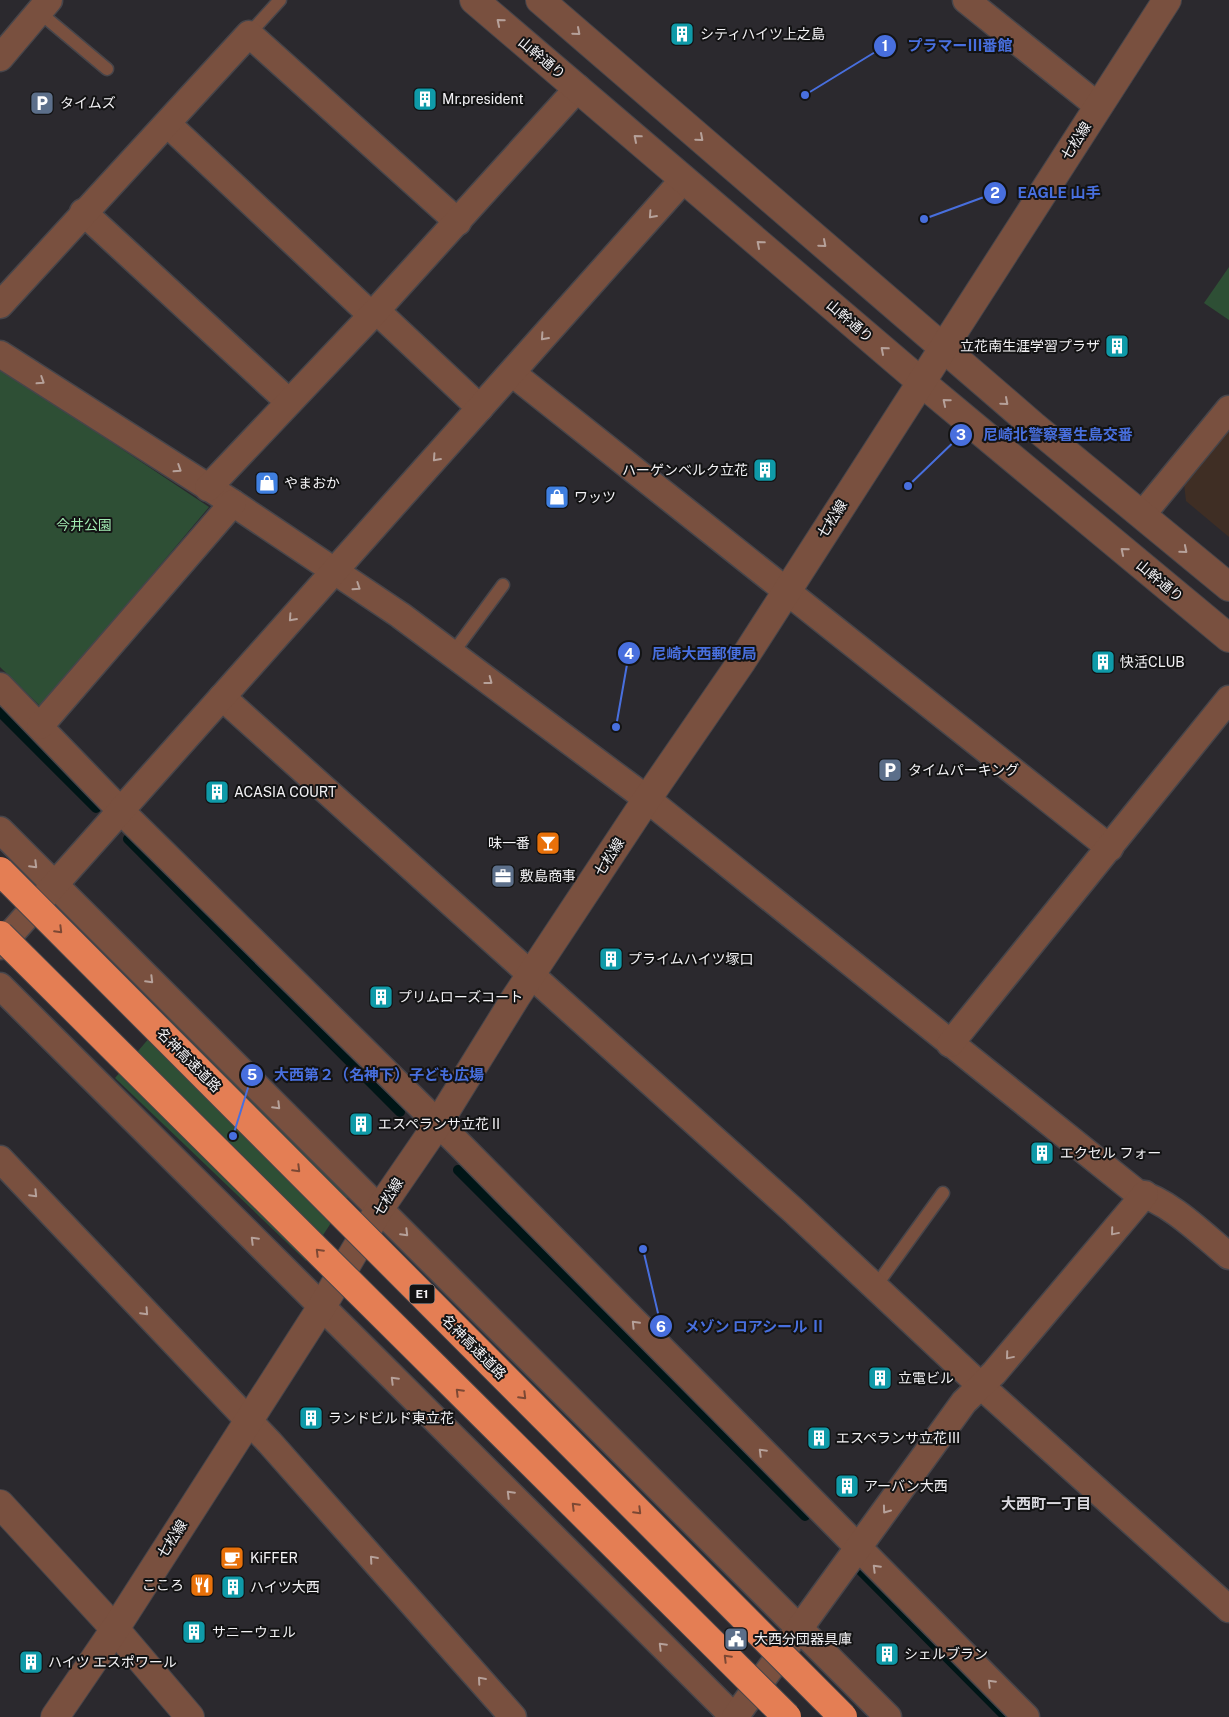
<svg xmlns="http://www.w3.org/2000/svg" width="1229" height="1717" font-family="'Public Sans','Noto Sans JP',sans-serif">
  <style>
    .education { fill: #3f2e24 }
    .green { fill: #2e4f35 }
    .lines { fill: none; stroke-linecap: round; stroke-linejoin: round }
    .stream { stroke: #001516; stroke-width: 10 }
    .service-casing { stroke: #47454a; stroke-width: 15 }
    .minor-casing { stroke: #47454a; stroke-width: 29 }
    .tertiary-casing { stroke: #47454a; stroke-width: 30 }
    .service { stroke: #79503f; stroke-width: 12 }
    .minor { stroke: #79503f; stroke-width: 26 }
    .tertiary { stroke: #79503f; stroke-width: 28 }
    .motorway-bridge-casing { stroke: #47454a; stroke-width: 30; stroke-linecap: butt }
    .motorway-bridge { stroke: #e47e54; stroke-width: 28 }
    .oneway { stroke: #b6a19a }
    .oneway2 { stroke: #7c4834 }
    .labels { text-anchor: middle; dominant-baseline: central; stroke-width: 4; stroke-linejoin: round; paint-order: stroke }
    .shield { fill: #131314; stroke: #b0afb2; stroke-width: 1 }
    .shield-label { font-size: 12px; font-weight: bold; fill: #f3f2f5 }
    .poi-label { font-size: 14px; fill: #f3f2f5; stroke: #131314; text-anchor: start }
    .street-label { font-size: 14px; fill: #f3f2f5; stroke: #131314 }
    .park-label { font-size: 14px; fill: #a1eab1; stroke: #131314 }
    .neighbourhood-label { font-size: 15px; font-weight: bold; fill: #d9d7dd; stroke: #131314 }
    .leader { fill: none; stroke: #486fde; stroke-width: 2 }
    .callout-dot { fill: #486fde; stroke: #131314; stroke-width: 2 }
    .mark-label { font-size: 15px; text-anchor: middle; font-weight: bold; fill: #fff }
    .callout-label { font-size: 15px; text-anchor: middle; font-weight: bold; fill: #486fde; stroke: #131314; stroke-width: 4; stroke-linejoin: round; paint-order: stroke }
  </style>
  <rect width="100%" height="100%" fill="#2b292e"/>
  <polygon class="education" points="1229,428 1229,537 1186,501 1184,484"/>
  <g class="green">
    <polygon points="1229,267 1229,320 1204,303"/>
    <polygon points="0,368 209,507 41,707 0,667"/>
    <polygon points="168,1016 350,1194 306,1261 115,1078"/>
  </g>
  <g class="lines">
    <g class="stream">
      <polyline points="0,712 96,808"/>
      <polyline points="128,839 400,1112"/>
      <polyline points="458,1170 805,1516"/>
      <polyline points="860,1570 1006,1717"/>
    </g>
    <g class="service-casing">
      <g id="service">
        <polyline points="39,12 107,69"/>
        <polyline points="249,34 280,0"/>
        <polyline points="452,654 503,585"/>
        <polyline points="875,1287 943,1193"/>
      </g>
    </g>
    <g class="minor-casing">
      <g id="minor">
        <polyline points="966,0 1098,106"/>
        <polyline points="0,58 49,0"/>
        <polyline points="169,122 174,130 367,311 381,315 480,408"/>
        <polyline points="83,212 289,402"/>
        <polyline points="0,305 249,34 458,222"/>
        <path d="M 0,354 L 233,503 L 400,615 L 647,799 L 1136,1192 C 1171,1202 1201,1233 1229,1256"/>
        <polyline points="512,373 1110,848"/>
        <polyline points="208,488 374,313 578,88"/>
        <polyline points="1142,515 1229,409"/>
        <polyline points="0,686 121,811 460,1145 1026,1717"/>
        <polyline points="222,697 794,1211 981,1386 1229,1609"/>
        <polyline points="40,726 233,503"/>
        <polyline points="0,830 888,1717"/>
        <polyline points="0,946 684,179"/>
        <polyline points="0,986 734,1717"/>
        <polyline points="950,1044 1229,699"/>
        <polyline points="0,1159 270,1443 513,1717"/>
        <polyline points="735,1717 964,1402 994,1373 1145,1194"/>
      </g>
    </g>
    <g class="tertiary-casing">
      <g id="tertiary">
        <polyline points="474,0 921,382 1229,638"/>
        <polyline points="540,0 1035,427 1229,587"/>
        <polyline points="0,1504 115,1629 190,1717"/>
        <polyline points="55,1717 115,1629 321,1308 380,1208 437,1125 516,997 647,799 742,661 1167,0"/>
      </g>
    </g>
    <use href="#service" class="service"/>
    <use href="#minor" class="minor"/>
    <use href="#tertiary" class="tertiary"/>
    <g class="motorway-bridge-casing">
      <g id="motorway-bridge">
        <polyline points="0,871 843,1717"/>
        <polyline points="0,935 787,1717"/>
      </g>
    </g>
    <use href="#motorway-bridge" class="motorway-bridge"/>
  </g>
  <defs><path id="oneway-chevron" d="M-2-3.5L2.5 0L-2 3.5" fill="none" stroke-width="1.6" stroke-linecap="round" stroke-linejoin="round" transform="scale(1.25)"/></defs>
  <g class="oneway">
    <use href="#oneway-chevron" transform="translate(500 22) rotate(-140)"/>
    <use href="#oneway-chevron" transform="translate(577 32) rotate(41)"/>
    <use href="#oneway-chevron" transform="translate(637 138) rotate(-139)"/>
    <use href="#oneway-chevron" transform="translate(700 138) rotate(41)"/>
    <use href="#oneway-chevron" transform="translate(652 215) rotate(132)"/>
    <use href="#oneway-chevron" transform="translate(760 244) rotate(-139)"/>
    <use href="#oneway-chevron" transform="translate(823 244) rotate(41)"/>
    <use href="#oneway-chevron" transform="translate(544 337) rotate(132)"/>
    <use href="#oneway-chevron" transform="translate(884 350) rotate(-139)"/>
    <use href="#oneway-chevron" transform="translate(41 381) rotate(33)"/>
    <use href="#oneway-chevron" transform="translate(946 402) rotate(-140)"/>
    <use href="#oneway-chevron" transform="translate(1005 402) rotate(41)"/>
    <use href="#oneway-chevron" transform="translate(436 458) rotate(132)"/>
    <use href="#oneway-chevron" transform="translate(178 469) rotate(33)"/>
    <use href="#oneway-chevron" transform="translate(1184 550) rotate(40)"/>
    <use href="#oneway-chevron" transform="translate(1124 551) rotate(-140)"/>
    <use href="#oneway-chevron" transform="translate(357 587) rotate(34)"/>
    <use href="#oneway-chevron" transform="translate(292 618) rotate(132)"/>
    <use href="#oneway-chevron" transform="translate(489 681) rotate(37)"/>
    <use href="#oneway-chevron" transform="translate(34 865) rotate(45)"/>
    <use href="#oneway-chevron" transform="translate(150 980) rotate(45)"/>
    <use href="#oneway-chevron" transform="translate(277 1106) rotate(45)"/>
    <use href="#oneway-chevron" transform="translate(34 1194) rotate(46)"/>
    <use href="#oneway-chevron" transform="translate(1114 1232) rotate(130)"/>
    <use href="#oneway-chevron" transform="translate(405 1233) rotate(45)"/>
    <use href="#oneway-chevron" transform="translate(254 1240) rotate(-135)"/>
    <use href="#oneway-chevron" transform="translate(145 1312) rotate(47)"/>
    <use href="#oneway-chevron" transform="translate(635 1324) rotate(-134)"/>
    <use href="#oneway-chevron" transform="translate(1009 1356) rotate(130)"/>
    <use href="#oneway-chevron" transform="translate(394 1380) rotate(-135)"/>
    <use href="#oneway-chevron" transform="translate(762 1452) rotate(-135)"/>
    <use href="#oneway-chevron" transform="translate(510 1494) rotate(-135)"/>
    <use href="#oneway-chevron" transform="translate(886 1510) rotate(126)"/>
    <use href="#oneway-chevron" transform="translate(373 1559) rotate(-131)"/>
    <use href="#oneway-chevron" transform="translate(876 1568) rotate(-135)"/>
    <use href="#oneway-chevron" transform="translate(662 1646) rotate(-135)"/>
    <use href="#oneway-chevron" transform="translate(481 1680) rotate(-131)"/>
    <use href="#oneway-chevron" transform="translate(991 1683) rotate(-135)"/>
  </g>
  <g class="oneway2">
    <use href="#oneway-chevron" transform="translate(59 930) rotate(45)"/>
    <use href="#oneway-chevron" transform="translate(297 1169) rotate(45)"/>
    <use href="#oneway-chevron" transform="translate(319 1252) rotate(-135)"/>
    <use href="#oneway-chevron" transform="translate(459 1392) rotate(-135)"/>
    <use href="#oneway-chevron" transform="translate(523 1396) rotate(45)"/>
    <use href="#oneway-chevron" transform="translate(575 1506) rotate(-135)"/>
    <use href="#oneway-chevron" transform="translate(638 1511) rotate(45)"/>
    <use href="#oneway-chevron" transform="translate(727 1658) rotate(-135)"/>
  </g>
  <defs>
    <g id="building-square" transform="scale(1.25)"><rect x="-9" y="-9" width="18" height="18" rx="4" fill="#0f9aa8" stroke="#131314"/><path d="M-4-6H4V6H1V3H-1V6H-4ZM-2.5-4.3h1.7v1.8h-1.7ZM.8-4.3h1.7v1.8H.8ZM-2.5-1h1.7V.8h-1.7ZM.8-1h1.7V.8H.8Z" fill="#fff"/></g>
    <g id="parking-square" transform="scale(1.25)"><rect x="-9" y="-9" width="18" height="18" rx="4" fill="#5c6f8a" stroke="#131314"/><path d="M-3.5-5.5H1a3.5 3.5 0 0 1 0 7H-1V5.5H-3.5ZM-1-3.4V-.6H.8a1.4 1.4 0 0 0 0-2.8Z" fill="#fff"/></g>
    <g id="shop-square" transform="scale(1.25)"><rect x="-9" y="-9" width="18" height="18" rx="4" fill="#3f7fe0" stroke="#131314"/><path d="M-5-2.5h2.3a2.7 3.5 0 0 1 5.4 0H5L5.5 6h-11ZM-1.5-2.5h3a1.5 2.3 0 0 0-3 0Z" fill="#fff"/></g>
    <g id="bar-square" transform="scale(1.25)"><rect x="-9" y="-9" width="18" height="18" rx="4" fill="#e8710a" stroke="#131314"/><path d="M-6-5H6L.8 .8V4.5H3.5V6h-7V4.5H-.8V.8Z" fill="#fff"/></g>
    <g id="office-square" transform="scale(1.25)"><rect x="-9" y="-9" width="18" height="18" rx="4" fill="#5c6f8a" stroke="#131314"/><path d="M-6-3h4V-5.5h4V-3h4V5H-6ZM-1-4.5V-3h2v-1.5ZM-6 0V1H6V0Z" fill="#fff"/></g>
    <g id="cafe-square" transform="scale(1.25)"><rect x="-9" y="-9" width="18" height="18" rx="4" fill="#e8710a" stroke="#131314"/><path d="M-5.5-4.5H6V0H3Q3 3.5 0 3.5H-2.5Q-5.5 3.5-5.5 0ZM3-3.2v2h1.7v-2ZM-6 4.5H4V6H-6Z" fill="#fff"/></g>
    <g id="restaurant-square" transform="scale(1.25)"><rect x="-9" y="-9" width="18" height="18" rx="4" fill="#e8710a" stroke="#131314"/><path d="M-5-6h1v4h1v-4h1v4h1v-4h1v5L-1.5 .5V6h-2V.5L-5-1ZM5-6V6H3V1.5H1.5Q1.5-4 5-6Z" fill="#fff"/></g>
    <g id="civic-square" transform="scale(1.25)"><rect x="-9" y="-9" width="18" height="18" rx="4" fill="#5c6f8a" stroke="#131314"/><path d="M-.6-6.5H3V-4.5H.6V-3L4-1V1h2V6H-6V1h2V-1L-.6-3ZM-1.2 2.5V6h2.4V2.5Z" fill="#fff"/></g>
  </defs>
  <g fill-rule="evenodd">
    <use href="#building-square" x="682" y="34"/>
    <use href="#building-square" x="425" y="99"/>
    <use href="#parking-square" x="42" y="103"/>
    <use href="#building-square" x="1117" y="346"/>
    <use href="#building-square" x="765" y="470"/>
    <use href="#shop-square" x="267" y="483"/>
    <use href="#shop-square" x="557" y="497"/>
    <use href="#building-square" x="1103" y="662"/>
    <use href="#parking-square" x="890" y="770"/>
    <use href="#building-square" x="217" y="792"/>
    <use href="#bar-square" x="548" y="843"/>
    <use href="#office-square" x="503" y="876"/>
    <use href="#building-square" x="611" y="959"/>
    <use href="#building-square" x="381" y="997"/>
    <use href="#building-square" x="361" y="1124"/>
    <use href="#building-square" x="1042" y="1153"/>
    <use href="#building-square" x="880" y="1378"/>
    <use href="#building-square" x="311" y="1418"/>
    <use href="#building-square" x="819" y="1438"/>
    <use href="#building-square" x="847" y="1486"/>
    <use href="#cafe-square" x="232" y="1558"/>
    <use href="#restaurant-square" x="202" y="1585"/>
    <use href="#building-square" x="233" y="1587"/>
    <use href="#building-square" x="194" y="1632"/>
    <use href="#civic-square" x="736" y="1639"/>
    <use href="#building-square" x="887" y="1654"/>
    <use href="#building-square" x="31" y="1662"/>
  </g>
  <g class="labels">
    <rect class="shield" x="409.5" y="1284.5" width="25" height="19" rx="4"/>
    <g class="shield-label">
      <text x="422" y="1294">E1</text>
    </g>
    <g class="poi-label">
      <text x="700" y="34">シティハイツ上之島</text>
      <text x="442" y="99">Mr.president</text>
      <text x="60" y="103">タイムズ</text>
      <text x="1100" y="346" text-anchor="end">立花南生涯学習プラザ</text>
      <text x="748" y="470" text-anchor="end">ハーゲンベルク立花</text>
      <text x="284" y="483">やまおか</text>
      <text x="574" y="497">ワッツ</text>
      <text x="1120" y="662">快活CLUB</text>
      <text x="908" y="770">タイムパーキング</text>
      <text x="234" y="792">ACASIA COURT</text>
      <text x="530" y="843" text-anchor="end">味一番</text>
      <text x="520" y="876">敷島商事</text>
      <text x="628" y="959">プライムハイツ塚口</text>
      <text x="398" y="997">プリムローズコート</text>
      <text x="378" y="1124">エスペランサ立花Ⅱ</text>
      <text x="1060" y="1153">エクセル フォー</text>
      <text x="898" y="1378">立電ビル</text>
      <text x="328" y="1418">ランドビルド東立花</text>
      <text x="836" y="1438">エスペランサ立花Ⅲ</text>
      <text x="864" y="1486">アーバン大西</text>
      <text x="250" y="1558">KiFFER</text>
      <text x="184" y="1585" text-anchor="end">こころ</text>
      <text x="250" y="1587">ハイツ大西</text>
      <text x="212" y="1632">サニーウェル</text>
      <text x="754" y="1639">大西分団器具庫</text>
      <text x="904" y="1654">シェルブラン</text>
      <text x="48" y="1662">ハイツ エスポワール</text>
    </g>
    <g class="street-label">
      <text transform="translate(542 58) rotate(40)">山幹通り</text>
      <text transform="translate(1076 141) rotate(-57)">七松線</text>
      <text transform="translate(850 321) rotate(41)">山幹通り</text>
      <text transform="translate(832 519) rotate(-57)">七松線</text>
      <text transform="translate(1160 581) rotate(40)">山幹通り</text>
      <text transform="translate(609 857) rotate(-57)">七松線</text>
      <text transform="translate(189 1060) rotate(45)">名神高速道路</text>
      <text transform="translate(388 1197) rotate(-57)">七松線</text>
      <text transform="translate(474 1347) rotate(45)">名神高速道路</text>
      <text transform="translate(172 1539) rotate(-57)">七松線</text>
    </g>
    <g class="park-label">
      <text x="84" y="525">今井公園</text>
    </g>
    <g class="neighbourhood-label">
      <text x="1046" y="1503">大西町一丁目</text>
    </g>
  </g>
  <path class="leader" d="M805 95L885 46M924 219L995 193M908 486L961 435M616 727L629 653M233 1136L252 1075M643 1249L661 1326"/>
  <g class="callout-dot">
    <circle cx="805" cy="95" r="5"/>
    <circle cx="924" cy="219" r="5"/>
    <circle cx="908" cy="486" r="5"/>
    <circle cx="616" cy="727" r="5"/>
    <circle cx="233" cy="1136" r="5"/>
    <circle cx="643" cy="1249" r="5"/>
    <circle cx="885" cy="46" r="12"/>
    <circle cx="995" cy="193" r="12"/>
    <circle cx="961" cy="435" r="12"/>
    <circle cx="629" cy="653" r="12"/>
    <circle cx="252" cy="1075" r="12"/>
    <circle cx="661" cy="1326" r="12"/>
  </g>
  <g class="mark-label">
    <text x="885" y="51">1</text>
    <text x="995" y="198">2</text>
    <text x="961" y="440">3</text>
    <text x="629" y="659">4</text>
    <text x="252" y="1080">5</text>
    <text x="661" y="1332">6</text>
  </g>
  <g class="callout-label">
    <text x="960" y="51">プラマーⅢ番館</text>
    <text x="1059" y="198">EAGLE 山手</text>
    <text x="1058" y="440">尼崎北警察署生島交番</text>
    <text x="704" y="659">尼崎大西郵便局</text>
    <text x="379" y="1080">大西第２（名神下）子ども広場</text>
    <text x="755" y="1332">メゾン ロアシール Ⅱ</text>
  </g>
</svg>
